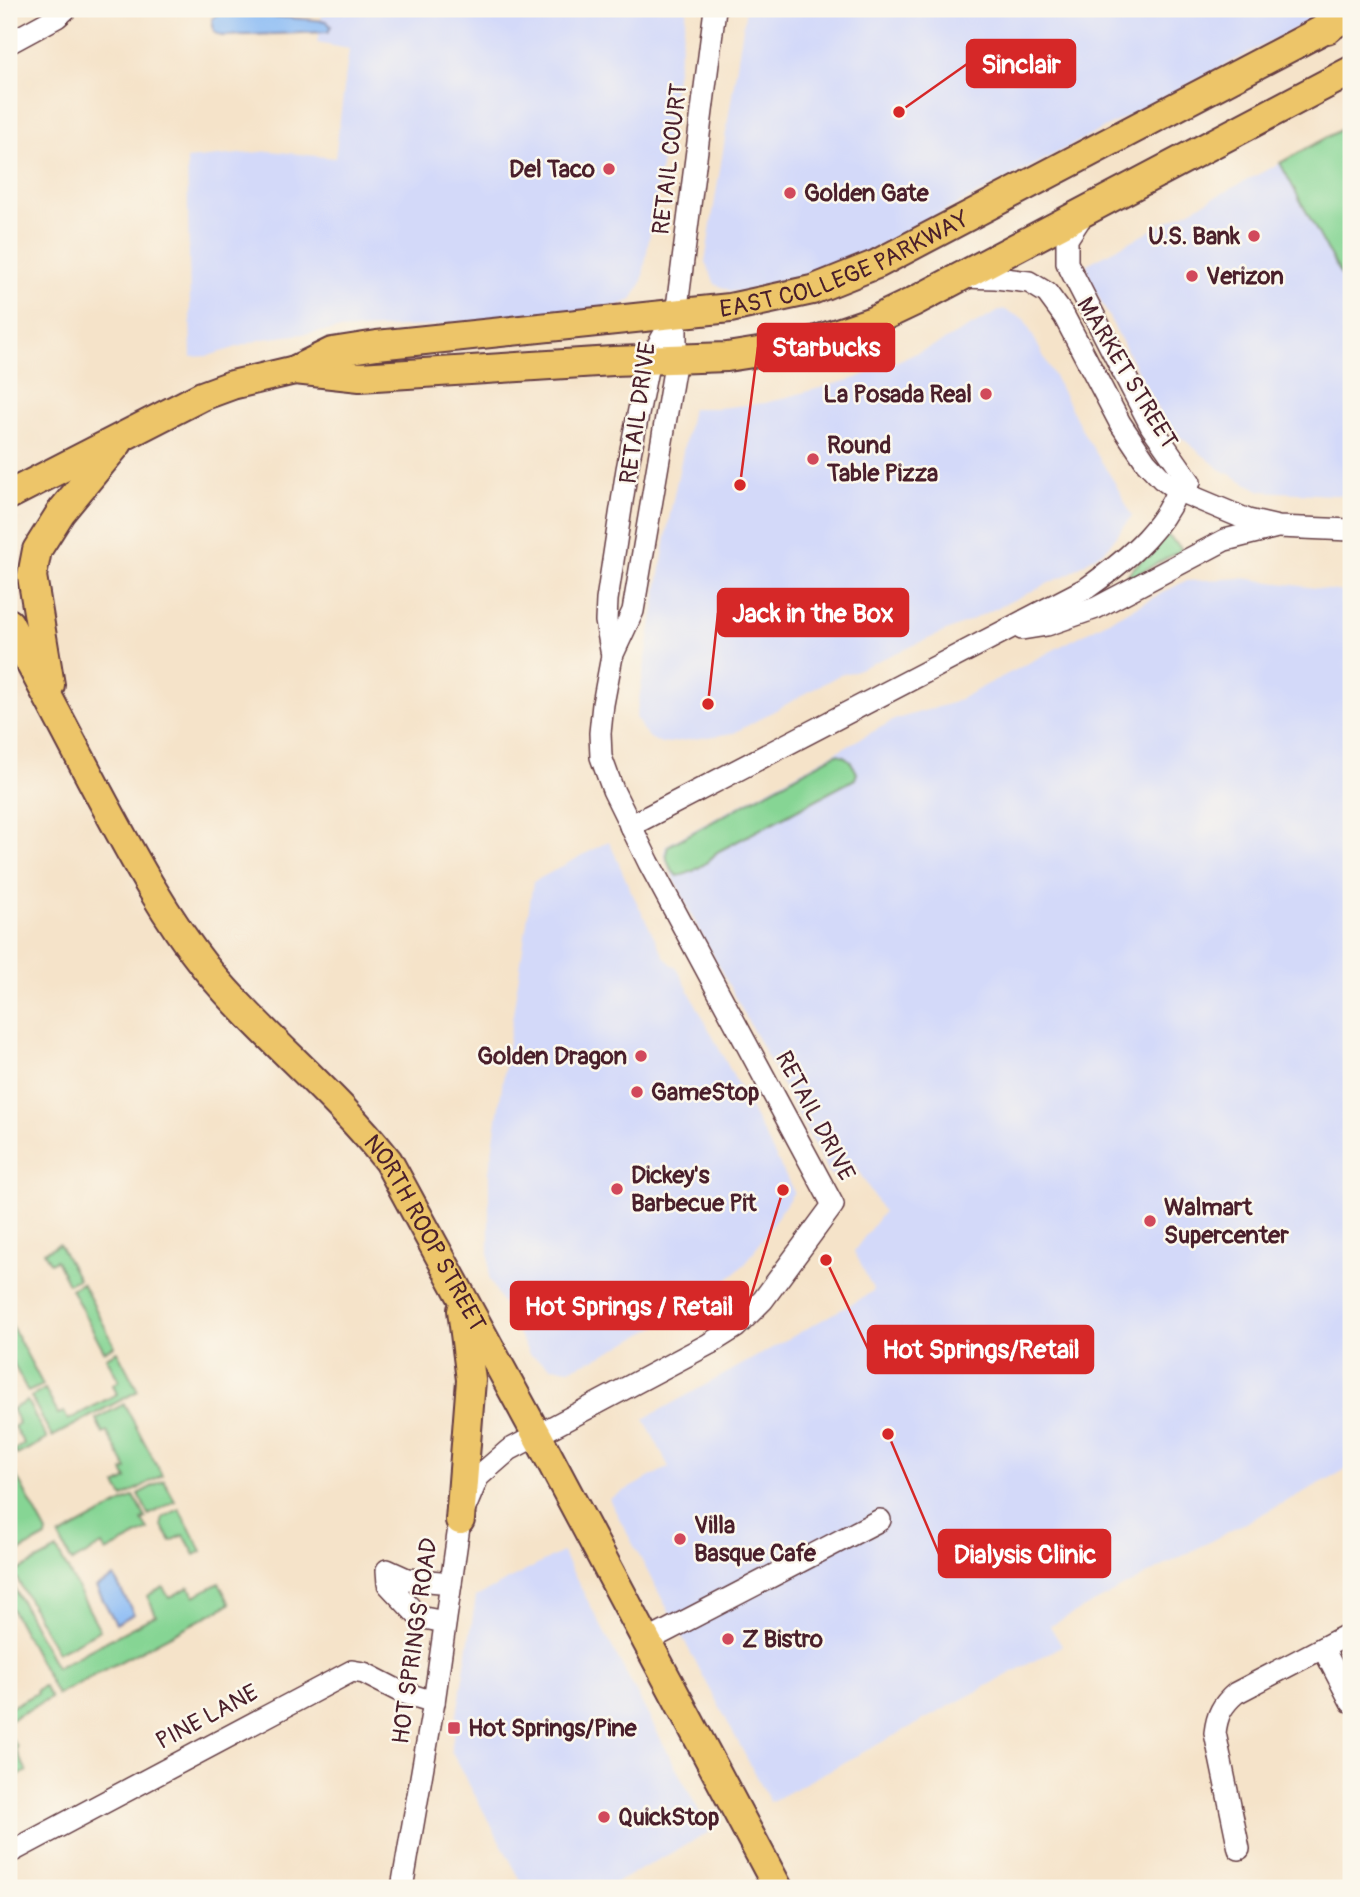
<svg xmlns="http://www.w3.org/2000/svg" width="1360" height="1897" font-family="Pangolin,sans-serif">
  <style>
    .built { fill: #d3d9f9 }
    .green { fill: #86d594; stroke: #687a60; stroke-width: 2 }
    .water { fill: #88baf5; stroke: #696c90; stroke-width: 2 }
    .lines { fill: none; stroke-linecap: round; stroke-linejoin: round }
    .minor-casing { stroke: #643c43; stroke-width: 24 }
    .major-casing { stroke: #643c43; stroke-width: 32 }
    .highway-casing { stroke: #643c43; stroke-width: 35 }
    .minor { stroke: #fff; stroke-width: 21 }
    .major { stroke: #edc569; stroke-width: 28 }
    .highway { stroke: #edc569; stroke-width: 32 }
    .poi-dot { fill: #d1495b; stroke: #fbf7ec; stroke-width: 2.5 }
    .labels { text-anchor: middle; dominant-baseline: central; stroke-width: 5; stroke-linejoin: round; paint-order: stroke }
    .street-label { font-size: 24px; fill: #4a1f2b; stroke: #fbf7ec }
    .poi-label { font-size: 24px; font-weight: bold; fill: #4a1f2b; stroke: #fbf7ec; text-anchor: start }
    .leader { fill: none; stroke: #d62828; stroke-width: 2.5 }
    .callout-dot { fill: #d62828; stroke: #fbf7ec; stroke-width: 2.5 }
    .callout { fill: #d62828; stroke: #d62828; stroke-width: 2.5 }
    .callout-label { font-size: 26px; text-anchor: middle; font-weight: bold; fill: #fff }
  </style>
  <rect width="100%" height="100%" fill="#fbf7ec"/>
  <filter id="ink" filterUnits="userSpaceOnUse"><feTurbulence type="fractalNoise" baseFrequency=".0143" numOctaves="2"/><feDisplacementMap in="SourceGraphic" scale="14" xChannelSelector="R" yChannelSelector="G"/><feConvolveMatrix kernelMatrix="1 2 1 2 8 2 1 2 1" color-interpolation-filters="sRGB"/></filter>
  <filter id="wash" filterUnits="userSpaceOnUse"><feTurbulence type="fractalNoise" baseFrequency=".00686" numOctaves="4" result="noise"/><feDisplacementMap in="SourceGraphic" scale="28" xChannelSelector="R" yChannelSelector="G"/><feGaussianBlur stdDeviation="1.57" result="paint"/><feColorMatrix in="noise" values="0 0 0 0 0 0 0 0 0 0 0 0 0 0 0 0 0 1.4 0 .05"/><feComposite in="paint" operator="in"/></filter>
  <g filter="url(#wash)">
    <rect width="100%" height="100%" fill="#f5e3c9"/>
    <g class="built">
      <polygon points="323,9 687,9 642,282 632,300 611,308 429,326 335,330 263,339 208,356 191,357 187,159 271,151 335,158 349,49 317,43"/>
      <polygon points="746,9 1309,9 1315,18 853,259 820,272 742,292 731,291 715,284 705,262"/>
      <polygon points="1280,163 1351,294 1351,496 1261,491 1220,469 1166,425 1089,279 1087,264"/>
      <polygon points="1003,309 1024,319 1086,437 1115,483 1132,516 1106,549 1070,573 967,622 852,672 841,674 734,733 661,744 650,738 642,729 636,717 670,514 692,408 718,408 765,403 857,378 938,344"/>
      <polygon points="1243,578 1351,593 1351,1467 1050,1626 1062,1646 770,1802 609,1499 669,1467 644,1419 874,1291 854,1251 883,1212 855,1165 831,1176 694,920 666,862 664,852 666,845 896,719 952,703 1185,581"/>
      <polygon points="609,841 630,889 665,958 678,970 794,1192 746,1263 700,1304 599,1357 569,1369 551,1367 529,1354 489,1278 489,1172 533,882"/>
      <polygon points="562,1552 710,1832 606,1888 525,1888 451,1751 476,1597"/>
    </g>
    <g class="green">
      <polygon points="1351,124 1351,294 1280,163"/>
      <polygon points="1166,534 1181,548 1180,551 1130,578 1128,574"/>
      <path d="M 836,754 C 848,755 852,763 857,773 L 855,779 L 717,852 C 707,864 692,874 677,876 C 669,868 664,857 668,846 Z"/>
      <polygon points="59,1244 78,1279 68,1284 56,1260 50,1263 44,1252"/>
      <polygon points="82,1283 115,1346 104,1351 71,1289"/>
      <polygon points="9,1321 43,1385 28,1392 9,1355"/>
      <polygon points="117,1351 138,1391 52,1437 31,1397 45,1389 58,1414 64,1412 68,1420 117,1394 113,1385 119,1381 106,1357"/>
      <polygon points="27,1401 47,1439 17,1455 14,1450 24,1444 14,1427 19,1423 12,1409"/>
      <polygon points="124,1404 162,1475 123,1497 116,1485 127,1479 123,1471 127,1469 107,1432 103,1434 96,1419"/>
      <polygon points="9,1467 12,1468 47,1533 46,1537 9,1557"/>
      <polygon points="164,1480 175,1501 149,1515 138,1494"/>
      <polygon points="134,1496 146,1518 142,1520 148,1530 106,1552 102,1545 72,1562 59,1537"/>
      <polygon points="179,1509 202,1551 195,1555 184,1535 171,1541 162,1526 162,1518"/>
      <polygon points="57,1550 100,1630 57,1653 14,1573"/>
      <polygon points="9,1578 56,1668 156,1615 147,1596 163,1587 169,1598 189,1587 194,1596 219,1583 230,1604 57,1695 9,1604"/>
      <polygon points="44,1686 51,1698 9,1720 9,1708 37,1693 36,1690"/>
      <polygon points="9,1736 17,1746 16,1751 27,1771 18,1776 9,1760"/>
    </g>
    <g class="water">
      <polygon points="225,12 326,21 331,26 328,32 221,36 214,32 212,19 219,13"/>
      <polygon points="114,1577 134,1614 116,1624 96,1587"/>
    </g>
  </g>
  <g filter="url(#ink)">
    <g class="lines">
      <g class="minor-casing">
        <g id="minor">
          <polyline points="9,43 57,17 66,9"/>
          <polyline points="1084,213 1067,239 1067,263 1151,426 1190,482"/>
          <polyline points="961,277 996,278 1029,282 1047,293 1064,316 1120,423 1146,462 1162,479 1179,491 1248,520 1278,527 1351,530"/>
          <polyline points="1022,629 1047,625 1096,608 1225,540 1273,528"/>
          <polyline points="612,656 606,621 607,600 627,469 649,360 675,316"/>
          <path d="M 630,826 L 1087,588 C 1128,559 1172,523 1183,472"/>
          <polyline points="445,1622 419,1617 388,1584 387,1570 407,1579 451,1583"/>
          <polyline points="647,1641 880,1520"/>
          <polyline points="1323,1648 1351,1702"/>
          <path d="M 1239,1849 L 1215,1733 C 1217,1715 1222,1705 1236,1693 L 1351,1633"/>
          <polyline points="9,1853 352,1671 364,1673 401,1692 434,1702"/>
          <polyline points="402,1888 434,1702 460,1520 478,1477 509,1450 709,1344 736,1327 763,1300 833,1205 649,863 613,790 601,757 600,733 603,704 612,656 633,611 676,359 676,315 715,9"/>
        </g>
      </g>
      <g class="major-casing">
        <g id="major">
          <polyline points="295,370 360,377 613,361 727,357 778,349 817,340 873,321 913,302 1351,71"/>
          <path id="s1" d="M 9,495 L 202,396 L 232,385 L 295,370 L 332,352 L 377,345 L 730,308 L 812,290 L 877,264 L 1349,16"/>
          <path id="s2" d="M 9,623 C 39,679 68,736 98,792 C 131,853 163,914 206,968 C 262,1036 333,1091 388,1161 L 537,1435 L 778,1888"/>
          <polyline points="50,685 32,576 37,550 61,512 118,443"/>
          <polyline points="460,1520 471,1380 462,1310"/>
        </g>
      </g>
      <g class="highway-casing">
        <polyline id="highway" points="1328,27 1340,9"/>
      </g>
      <use href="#minor" class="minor"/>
      <use href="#major" class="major"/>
      <use href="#highway" class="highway"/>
    </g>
  </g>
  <g class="poi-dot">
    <circle cx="609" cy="169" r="7"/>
    <circle cx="790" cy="193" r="7"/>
    <circle cx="1254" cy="236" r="7"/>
    <circle cx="1192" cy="276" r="7"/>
    <circle cx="986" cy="394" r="7"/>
    <circle cx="813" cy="459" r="7"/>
    <circle cx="641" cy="1056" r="7"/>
    <circle cx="637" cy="1092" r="7"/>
    <circle cx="617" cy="1189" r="7"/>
    <circle cx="1150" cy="1221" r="7"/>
    <circle cx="680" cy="1539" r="7"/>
    <circle cx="728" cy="1639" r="7"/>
    <rect x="447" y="1721" width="14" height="14" rx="3.5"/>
    <circle cx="604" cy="1817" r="7"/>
  </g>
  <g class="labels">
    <g class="street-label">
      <text transform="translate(670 159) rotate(-83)">RETAIL COURT</text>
      <text stroke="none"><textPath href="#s1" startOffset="878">EAST COLLEGE PARKWAY</textPath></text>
      <text transform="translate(1127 373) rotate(59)">MARKET STREET</text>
      <text transform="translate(638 413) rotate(-82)">RETAIL DRIVE</text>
      <text transform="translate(815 1116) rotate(62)">RETAIL DRIVE</text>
      <text stroke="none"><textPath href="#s2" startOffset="744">NORTH ROOP STREET</textPath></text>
      <text transform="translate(415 1641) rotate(-82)">HOT SPRINGS ROAD</text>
      <text transform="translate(207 1717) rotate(-28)">PINE LANE</text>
    </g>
    <g class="poi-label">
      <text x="595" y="169" text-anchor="end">Del Taco</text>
      <text x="804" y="193">Golden Gate</text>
      <text x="1240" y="236" text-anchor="end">U.S. Bank</text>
      <text x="1206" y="276">Verizon</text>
      <text x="972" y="394" text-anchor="end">La Posada Real</text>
      <text x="827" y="445">Round<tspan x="827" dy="28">Table Pizza</tspan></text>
      <text x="627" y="1056" text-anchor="end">Golden Dragon</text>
      <text x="651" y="1092">GameStop</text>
      <text x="631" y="1175">Dickey's<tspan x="631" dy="28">Barbecue Pit</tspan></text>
      <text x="1164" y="1207">Walmart<tspan x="1164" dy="28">Supercenter</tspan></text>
      <text x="694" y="1525">Villa<tspan x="694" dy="28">Basque Cafe</tspan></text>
      <text x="742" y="1639">Z Bistro</text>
      <text x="468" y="1728">Hot Springs/Pine</text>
      <text x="618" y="1817">QuickStop</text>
    </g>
  </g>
  <path class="leader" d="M899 112L967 64M740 485L758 347M708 704L718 613M783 1190L748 1306M826 1260L868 1349M888 1434L939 1554"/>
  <g class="callout-dot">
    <circle cx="899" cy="112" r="7"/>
    <circle cx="740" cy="485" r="7"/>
    <circle cx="708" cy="704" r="7"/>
    <circle cx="783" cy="1190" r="7"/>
    <circle cx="826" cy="1260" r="7"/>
    <circle cx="888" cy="1434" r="7"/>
  </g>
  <g class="callout">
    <rect x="967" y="40" width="108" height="47" rx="7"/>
    <rect x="758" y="324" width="136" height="47" rx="7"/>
    <rect x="718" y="589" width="190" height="47" rx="7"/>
    <rect x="511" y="1282" width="237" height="47" rx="7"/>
    <rect x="868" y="1326" width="225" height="47" rx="7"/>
    <rect x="939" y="1530" width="171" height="47" rx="7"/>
  </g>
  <g class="callout-label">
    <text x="1021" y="73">Sinclair</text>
    <text x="826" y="356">Starbucks</text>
    <text x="813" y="622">Jack in the Box</text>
    <text x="629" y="1315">Hot Springs / Retail</text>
    <text x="981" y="1358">Hot Springs/Retail</text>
    <text x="1025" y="1563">Dialysis Clinic</text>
  </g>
  <rect width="1360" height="1897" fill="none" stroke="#fbf7ec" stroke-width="35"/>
</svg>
